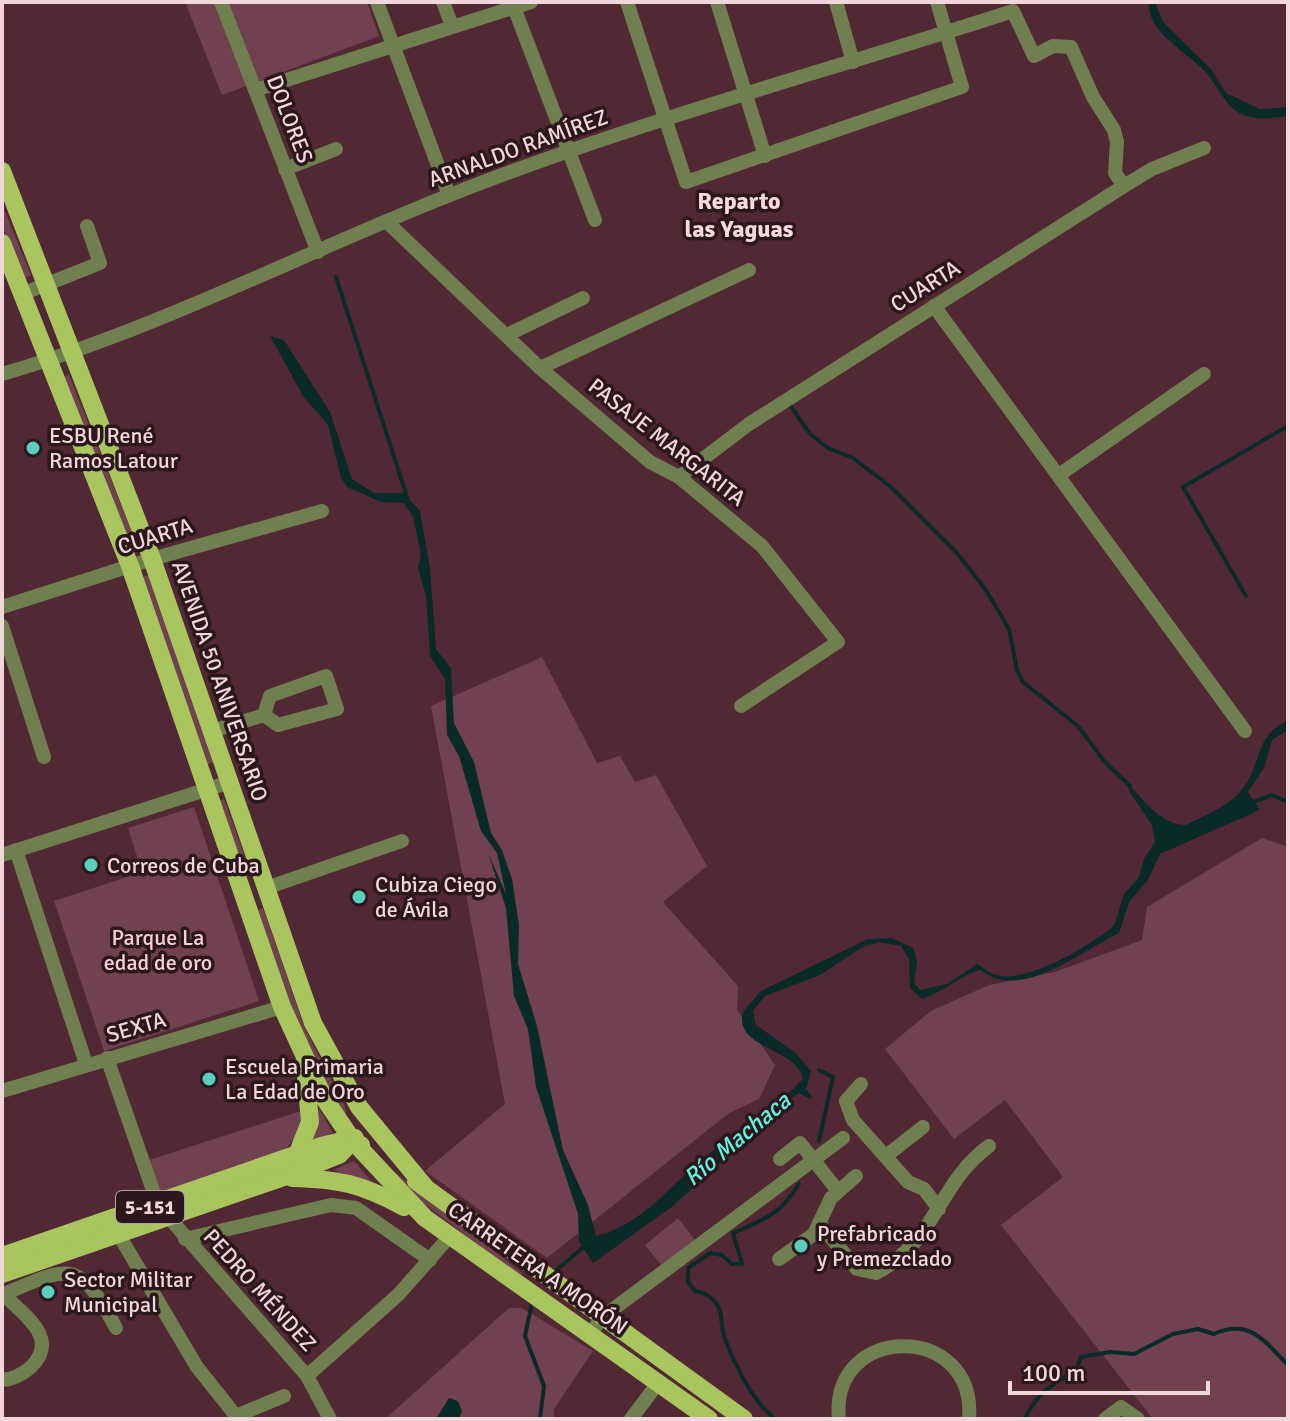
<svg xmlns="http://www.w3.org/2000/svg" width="1290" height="1421" font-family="Signika,sans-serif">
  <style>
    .green { fill: #72414f }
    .water { fill: #092b27 }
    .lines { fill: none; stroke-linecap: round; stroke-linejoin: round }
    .stream { stroke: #092b27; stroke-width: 4 }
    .minor { stroke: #707f4f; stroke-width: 14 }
    .major { stroke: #a9c65e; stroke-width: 18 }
    .poi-dot { fill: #5acebd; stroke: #2b181d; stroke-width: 3 }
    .labels { text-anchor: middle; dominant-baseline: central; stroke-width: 7; stroke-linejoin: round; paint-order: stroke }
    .shield { fill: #2b181d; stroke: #b69da3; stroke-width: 2 }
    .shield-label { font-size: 20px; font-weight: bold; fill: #f1d6dc }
    .street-label { font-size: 22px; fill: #f1d6dc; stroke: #2b181d }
    .poi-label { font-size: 22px; fill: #f1d6dc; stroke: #2b181d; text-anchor: start }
    .park-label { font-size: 22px; fill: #fccfda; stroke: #2b181d }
    .neighbourhood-label { font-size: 24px; font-weight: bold; fill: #f9d8df; stroke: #2b181d }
    .water-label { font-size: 24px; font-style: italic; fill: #62f6e2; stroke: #2b181d }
  </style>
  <rect width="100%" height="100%" fill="#512834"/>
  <g class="green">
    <polygon points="185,2 367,2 379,36 222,95"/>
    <polygon points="2,204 31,275 24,278 2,225"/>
    <polygon points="69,375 136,542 130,544 62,377"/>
    <polygon points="149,575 215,762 208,764 142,577"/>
    <polygon points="542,657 597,763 620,756 635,782 656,775 707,866 663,902 738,986 737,1010 775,1065 759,1099 729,1113 547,1258 425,1171 505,1104 431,706"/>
    <polygon points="224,799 249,868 243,870 219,801"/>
    <polygon points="194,807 259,1001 104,1051 54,901 142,872 128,828"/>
    <polygon points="1262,838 1288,847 1288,1419 1153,1419 1001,1225 1063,1177 1005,1100 954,1139 885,1049 931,1011 989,985 1055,972 1142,940 1147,907"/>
    <polygon points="263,908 305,1029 345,1107 347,1122 298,1032 258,910"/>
    <polygon points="319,1108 333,1133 312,1140"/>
    <path d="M 301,1111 C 303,1131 293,1144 278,1155 L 160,1193 L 149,1160 Z"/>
    <polygon points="354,1161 374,1184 333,1170"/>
    <polygon points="383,1163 522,1273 520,1277 409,1192"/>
    <polygon points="678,1218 696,1241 663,1267 645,1245"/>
    <polygon points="509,1308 522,1308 593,1351 554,1409 554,1419 385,1419"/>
  </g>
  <g class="water">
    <path d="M 1149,2 L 1155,2 L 1163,22 L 1211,69 L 1226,93 L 1260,109 L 1288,107 L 1288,116 C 1274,118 1260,120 1246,116 C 1227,110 1220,90 1209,76 C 1192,54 1146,34 1149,2 Z"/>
    <path d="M 270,336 L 284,340 L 330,412 L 352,479 L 374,493 L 403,493 L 420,511 L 430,568 L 436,649 L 451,668 L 454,723 L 474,762 L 491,833 L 502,850 L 512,879 L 519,925 L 518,964 L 537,1026 L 563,1150 L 588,1205 L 596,1236 C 645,1224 672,1182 710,1153 C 741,1129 776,1108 803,1079 C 798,1048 733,1049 743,1012 L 761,991 L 868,939 L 892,938 L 913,948 L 917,961 L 914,983 L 920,990 L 947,984 L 977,964 C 983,967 987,971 993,974 C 1022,987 1091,945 1114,926 L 1124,894 L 1139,877 L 1144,859 L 1155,842 L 1152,825 L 1129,791 L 1128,784 C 1145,800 1160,825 1186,825 C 1203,816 1227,807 1240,792 C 1264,764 1251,739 1288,720 L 1288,730 L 1272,740 L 1264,768 L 1248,792 L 1260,810 L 1160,854 L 1148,880 L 1129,902 L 1119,933 C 1083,950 1019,1003 981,970 C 968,971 940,994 922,999 L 910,988 L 909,959 L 901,946 L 878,942 L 861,948 L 820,975 L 765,996 L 753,1011 L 756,1025 L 796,1053 L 811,1071 L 806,1089 L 812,1097 L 810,1099 L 799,1093 L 790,1099 L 673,1206 L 593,1263 L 579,1242 L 578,1214 L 536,1087 L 528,1029 L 514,996 L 506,908 L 488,853 L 506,894 L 497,853 L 481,831 L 459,756 L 447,735 L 445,679 L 430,656 L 426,596 L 418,568 L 421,555 L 413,517 L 404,503 L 381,502 L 347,487 L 341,478 L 328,425 L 303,396 Z"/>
    <polygon points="449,1398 458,1401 462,1411 459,1419 436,1419"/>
  </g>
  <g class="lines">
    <g class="stream">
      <polyline points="336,277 408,500"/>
      <polyline points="790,405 810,434 828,448 853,458 891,487 956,552 986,590 1009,629 1017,670 1023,682 1078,726 1104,761 1130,786"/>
      <polyline points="1246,596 1183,487 1288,426"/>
      <polyline points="1250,803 1272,795 1288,802"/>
      <polyline points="819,1070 833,1077 819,1141"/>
      <polyline points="553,1273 586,1245"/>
      <polyline points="532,1303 525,1336 544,1386 540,1419"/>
      <path d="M 775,1419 C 753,1402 735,1365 725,1339 C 720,1327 724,1314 716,1303 C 710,1295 703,1292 695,1291 L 688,1282 L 688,1268 L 710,1253 L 722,1255 L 732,1264 L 742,1264 L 733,1233 C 764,1219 778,1217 799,1184"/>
      <path d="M 1024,1419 C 1043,1387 1047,1389 1076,1370 L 1081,1357 L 1110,1352 L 1134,1354 L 1173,1334 L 1198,1329 L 1214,1334 C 1250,1318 1264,1341 1288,1365"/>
    </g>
    <g class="minor">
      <polyline points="221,2 318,252"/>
      <polyline points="377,2 449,195"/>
      <polyline points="443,2 452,26"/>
      <polyline points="512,2 595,220"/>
      <polyline points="627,2 686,182 962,87 937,2"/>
      <polyline points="717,2 765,156"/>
      <polyline points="836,2 853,62"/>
      <polyline points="255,90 531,2"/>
      <polyline points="285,169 336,149"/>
      <polyline points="387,222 540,368 650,462 679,477 762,546 838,642 741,706"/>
      <polyline points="22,294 100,263 87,226"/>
      <polyline points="934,306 1245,731"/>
      <polyline points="507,335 583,298"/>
      <polyline points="540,368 749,270"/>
      <path d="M 2,374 C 158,329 300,254 450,195 C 634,122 825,72 1013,11 L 1034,56 L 1053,46 L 1071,47 L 1093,97 L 1114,130 L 1117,142 L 1115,173 L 1124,186"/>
      <polyline points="1059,475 1204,374"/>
      <polyline points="679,477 749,424 1124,186 1152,169 1204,148"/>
      <polyline points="2,607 152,559 322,511"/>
      <polyline points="2,626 44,757"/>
      <polyline points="212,731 264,715 278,725 337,709 326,676 270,696 264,715"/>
      <polyline points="16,850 86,1064"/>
      <polyline points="2,855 230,782"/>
      <polyline points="266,888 402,841"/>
      <polyline points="107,1058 158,1205 307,1376 330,1419"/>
      <polyline points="861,1084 846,1101 853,1120 908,1182 924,1189 939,1209"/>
      <polyline points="2,1091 282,1007"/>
      <polyline points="886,1156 923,1127"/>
      <polyline points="780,1159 800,1143 838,1191"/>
      <path d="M 819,1223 L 857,1269 L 876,1273 C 936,1242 938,1183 989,1146"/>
      <polyline points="113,1225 197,1367 236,1416 284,1396"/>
      <polyline points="185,1239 331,1205 356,1208 430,1260"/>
      <polyline points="779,1259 814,1234 831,1198 856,1176"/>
      <path d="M 2,1295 C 70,1266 78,1257 116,1328"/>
      <polyline points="590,1333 604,1316 843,1138"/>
      <polyline points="307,1376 399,1294 450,1236"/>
      <path d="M 2,1380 C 14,1379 22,1375 31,1367 C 60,1338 25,1316 3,1294"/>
      <polyline points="631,1419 658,1383"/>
      <path d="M 839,1419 C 829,1323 977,1321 969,1419"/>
      <polyline points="1105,1419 1121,1407 1138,1419"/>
    </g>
    <g class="major">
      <polyline points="2,171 152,559 313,1023 359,1107 425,1187"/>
      <polyline points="2,243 130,566 282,1007 324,1098 353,1141 425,1218 709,1419"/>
      <polyline points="297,1155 310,1122 306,1077"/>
      <path d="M 292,1178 C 339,1179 362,1184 404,1207"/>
      <polyline points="416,1181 744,1419"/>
      <polyline points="2,1256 321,1146 346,1140 361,1145"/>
      <polyline points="2,1274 281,1178 339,1155 355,1138"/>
    </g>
  </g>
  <g class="poi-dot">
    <circle cx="33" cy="448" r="8"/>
    <circle cx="91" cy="865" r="8"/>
    <circle cx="359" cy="897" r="8"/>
    <circle cx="209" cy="1079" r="8"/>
    <circle cx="801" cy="1246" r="8"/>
    <circle cx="48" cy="1292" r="8"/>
  </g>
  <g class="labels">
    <rect class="shield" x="116" y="1191" width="68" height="32" rx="6"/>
    <g class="shield-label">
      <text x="150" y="1207">5-151</text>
    </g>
    <g class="street-label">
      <text transform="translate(290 119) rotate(69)">DOLORES</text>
      <text transform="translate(518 148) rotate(-20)">ARNALDO RAMÍREZ</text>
      <text transform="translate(925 286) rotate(-32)">CUARTA</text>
      <text transform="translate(667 442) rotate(38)">PASAJE MARGARITA</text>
      <text transform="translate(155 536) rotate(-17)">CUARTA</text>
      <text transform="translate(220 681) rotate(71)">AVENIDA 50 ANIVERSARIO</text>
      <text transform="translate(136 1027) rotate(-16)">SEXTA</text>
      <text transform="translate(538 1268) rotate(35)">CARRETERA A MORÓN</text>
      <text transform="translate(260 1290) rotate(48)">PEDRO MÉNDEZ</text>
    </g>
    <g class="poi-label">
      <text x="49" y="435">ESBU René<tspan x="49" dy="25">Ramos Latour</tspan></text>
      <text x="107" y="865">Correos de Cuba</text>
      <text x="375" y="884">Cubiza Ciego<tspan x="375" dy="25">de Ávila</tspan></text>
      <text x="225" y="1066">Escuela Primaria<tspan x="225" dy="25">La Edad de Oro</tspan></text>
      <text x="817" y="1233">Prefabricado<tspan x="817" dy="25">y Premezclado</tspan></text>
      <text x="64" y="1279">Sector Militar<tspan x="64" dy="25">Municipal</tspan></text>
    </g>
    <g class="park-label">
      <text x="158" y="937">Parque La<tspan x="158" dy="25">edad de oro</tspan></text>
    </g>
    <g class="neighbourhood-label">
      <text x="739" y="201">Reparto<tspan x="739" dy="28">las Yaguas</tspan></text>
    </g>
    <g class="water-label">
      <text transform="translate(737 1139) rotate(-40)">Río Machaca</text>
    </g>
  </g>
  <rect width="1290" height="1421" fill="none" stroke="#f1d6dc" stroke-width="8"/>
  <path d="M1010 1381v12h198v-12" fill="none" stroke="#f1d6dc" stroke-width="4"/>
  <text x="1022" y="1381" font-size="24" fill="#f1d6dc" stroke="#2b181d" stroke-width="6" paint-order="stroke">100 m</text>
</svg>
